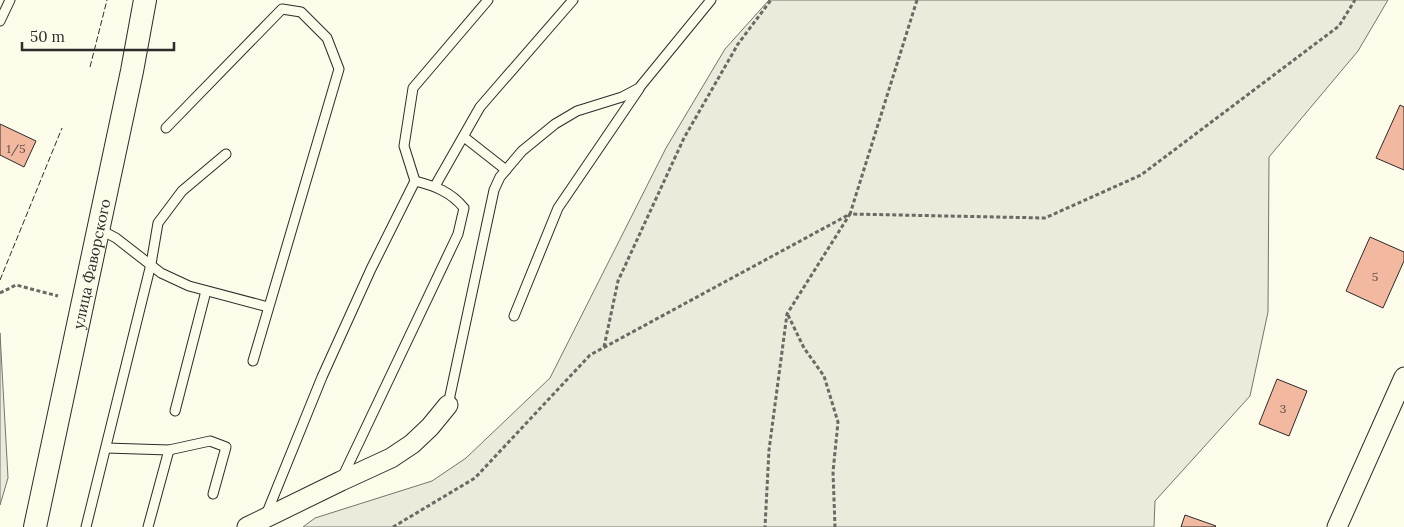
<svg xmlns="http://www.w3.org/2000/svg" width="1404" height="527" font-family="Lora,serif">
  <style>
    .green { fill: #ecebdb; stroke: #74746e }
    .building { fill: #f2b8a0; stroke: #2b2b2b }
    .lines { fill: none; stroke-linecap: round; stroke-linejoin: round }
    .service-casing { stroke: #2b2b2b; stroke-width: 11 }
    .minor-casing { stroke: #2b2b2b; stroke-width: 21 }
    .tertiary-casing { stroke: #2b2b2b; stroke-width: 24 }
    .path { stroke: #6a6964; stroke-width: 3; stroke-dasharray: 4 2.5; stroke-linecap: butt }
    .service { stroke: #fdfbea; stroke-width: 9 }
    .minor { stroke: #fdfbea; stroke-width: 19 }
    .tertiary { stroke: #fdfbea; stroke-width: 22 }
    .fence { stroke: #2b2b2b; stroke-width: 1; stroke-dasharray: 6 2.5; stroke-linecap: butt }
    .labels { text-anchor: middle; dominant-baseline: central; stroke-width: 4; stroke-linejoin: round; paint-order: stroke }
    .number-label { font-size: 12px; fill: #5d4e48 }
    .street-label { font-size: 15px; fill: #2b2b2b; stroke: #fdfbea }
  </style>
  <rect width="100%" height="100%" fill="#fdfbea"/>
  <g class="green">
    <polygon points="769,0 1388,0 1358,51 1269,157 1268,312 1250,396 1155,501 1154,527 303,527 315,518 432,481 466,458 550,378 666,148 725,49"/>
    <polygon points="0,333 8,478 0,505"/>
  </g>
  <g class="building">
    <polygon points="1400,105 1404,107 1404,170 1376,158"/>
    <polygon points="0,124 36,141 24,167 0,155"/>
    <polygon points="1370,237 1404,252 1404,261 1383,308 1346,291"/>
    <polygon points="1277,379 1307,391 1289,436 1259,424"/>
    <polygon points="1185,515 1216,526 1215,527 1181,527"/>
  </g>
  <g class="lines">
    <g class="service-casing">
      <g id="service">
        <polyline points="0,21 10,0"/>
        <polyline points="166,128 282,9 301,12 327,38 339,69 253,361"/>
        <polyline points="464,137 506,170"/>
        <polyline points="435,186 480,107 573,0"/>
        <polyline points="99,229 116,238 161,273 189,286 268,307"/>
        <polyline points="514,316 558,208 639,89"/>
        <polyline points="448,405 494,190 500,177 522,151 555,124 577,111 622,97 639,88 711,0"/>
        <polyline points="175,411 206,291"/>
        <polyline points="106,448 169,450 210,441 226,447 213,494"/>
        <path d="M 342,478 L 458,234 L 464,208 C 451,192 435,186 415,181"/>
        <polyline points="266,515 322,377 371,269 415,181 404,146 413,88 488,0"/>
        <polyline points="86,527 151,264 158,223 182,191 226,154"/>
        <polyline points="148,527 169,450"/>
      </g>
    </g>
    <g class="minor-casing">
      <g id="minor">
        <polyline points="247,527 341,481 391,458 412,444 430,427 448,405"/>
        <polyline points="1337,527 1404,377"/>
      </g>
    </g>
    <g class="tertiary-casing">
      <g id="tertiary">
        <path id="s1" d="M 35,527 L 132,71 L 145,0"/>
      </g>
    </g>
    <g class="path">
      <polyline points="917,0 850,214 1045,218 1141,175 1339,26 1355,0"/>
      <polyline points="0,293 16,285 58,296"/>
      <polyline points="788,315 804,348 824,376 838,422 833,472 835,527"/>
      <polyline points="604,347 618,281 684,138 738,44 771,0"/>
      <polyline points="393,527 475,478 590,355 850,214 787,314 769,450 765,527"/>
    </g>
    <use href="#service" class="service"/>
    <use href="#minor" class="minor"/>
    <use href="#tertiary" class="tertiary"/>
    <g class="fence">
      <polyline points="90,67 107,0"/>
      <polyline points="0,280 62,128"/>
    </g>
  </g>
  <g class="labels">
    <g class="number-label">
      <text x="16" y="148">1/5</text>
      <text x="1375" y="276">5</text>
      <text x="1283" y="408">3</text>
    </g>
    <g class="street-label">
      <text stroke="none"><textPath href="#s1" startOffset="269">улица Фаворского</textPath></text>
    </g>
  </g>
  <path d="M22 42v8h152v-8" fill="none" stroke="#2b2b2b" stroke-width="2.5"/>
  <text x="30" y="42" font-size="15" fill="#2b2b2b" stroke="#fdfbea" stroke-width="4" paint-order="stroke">50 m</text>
</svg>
